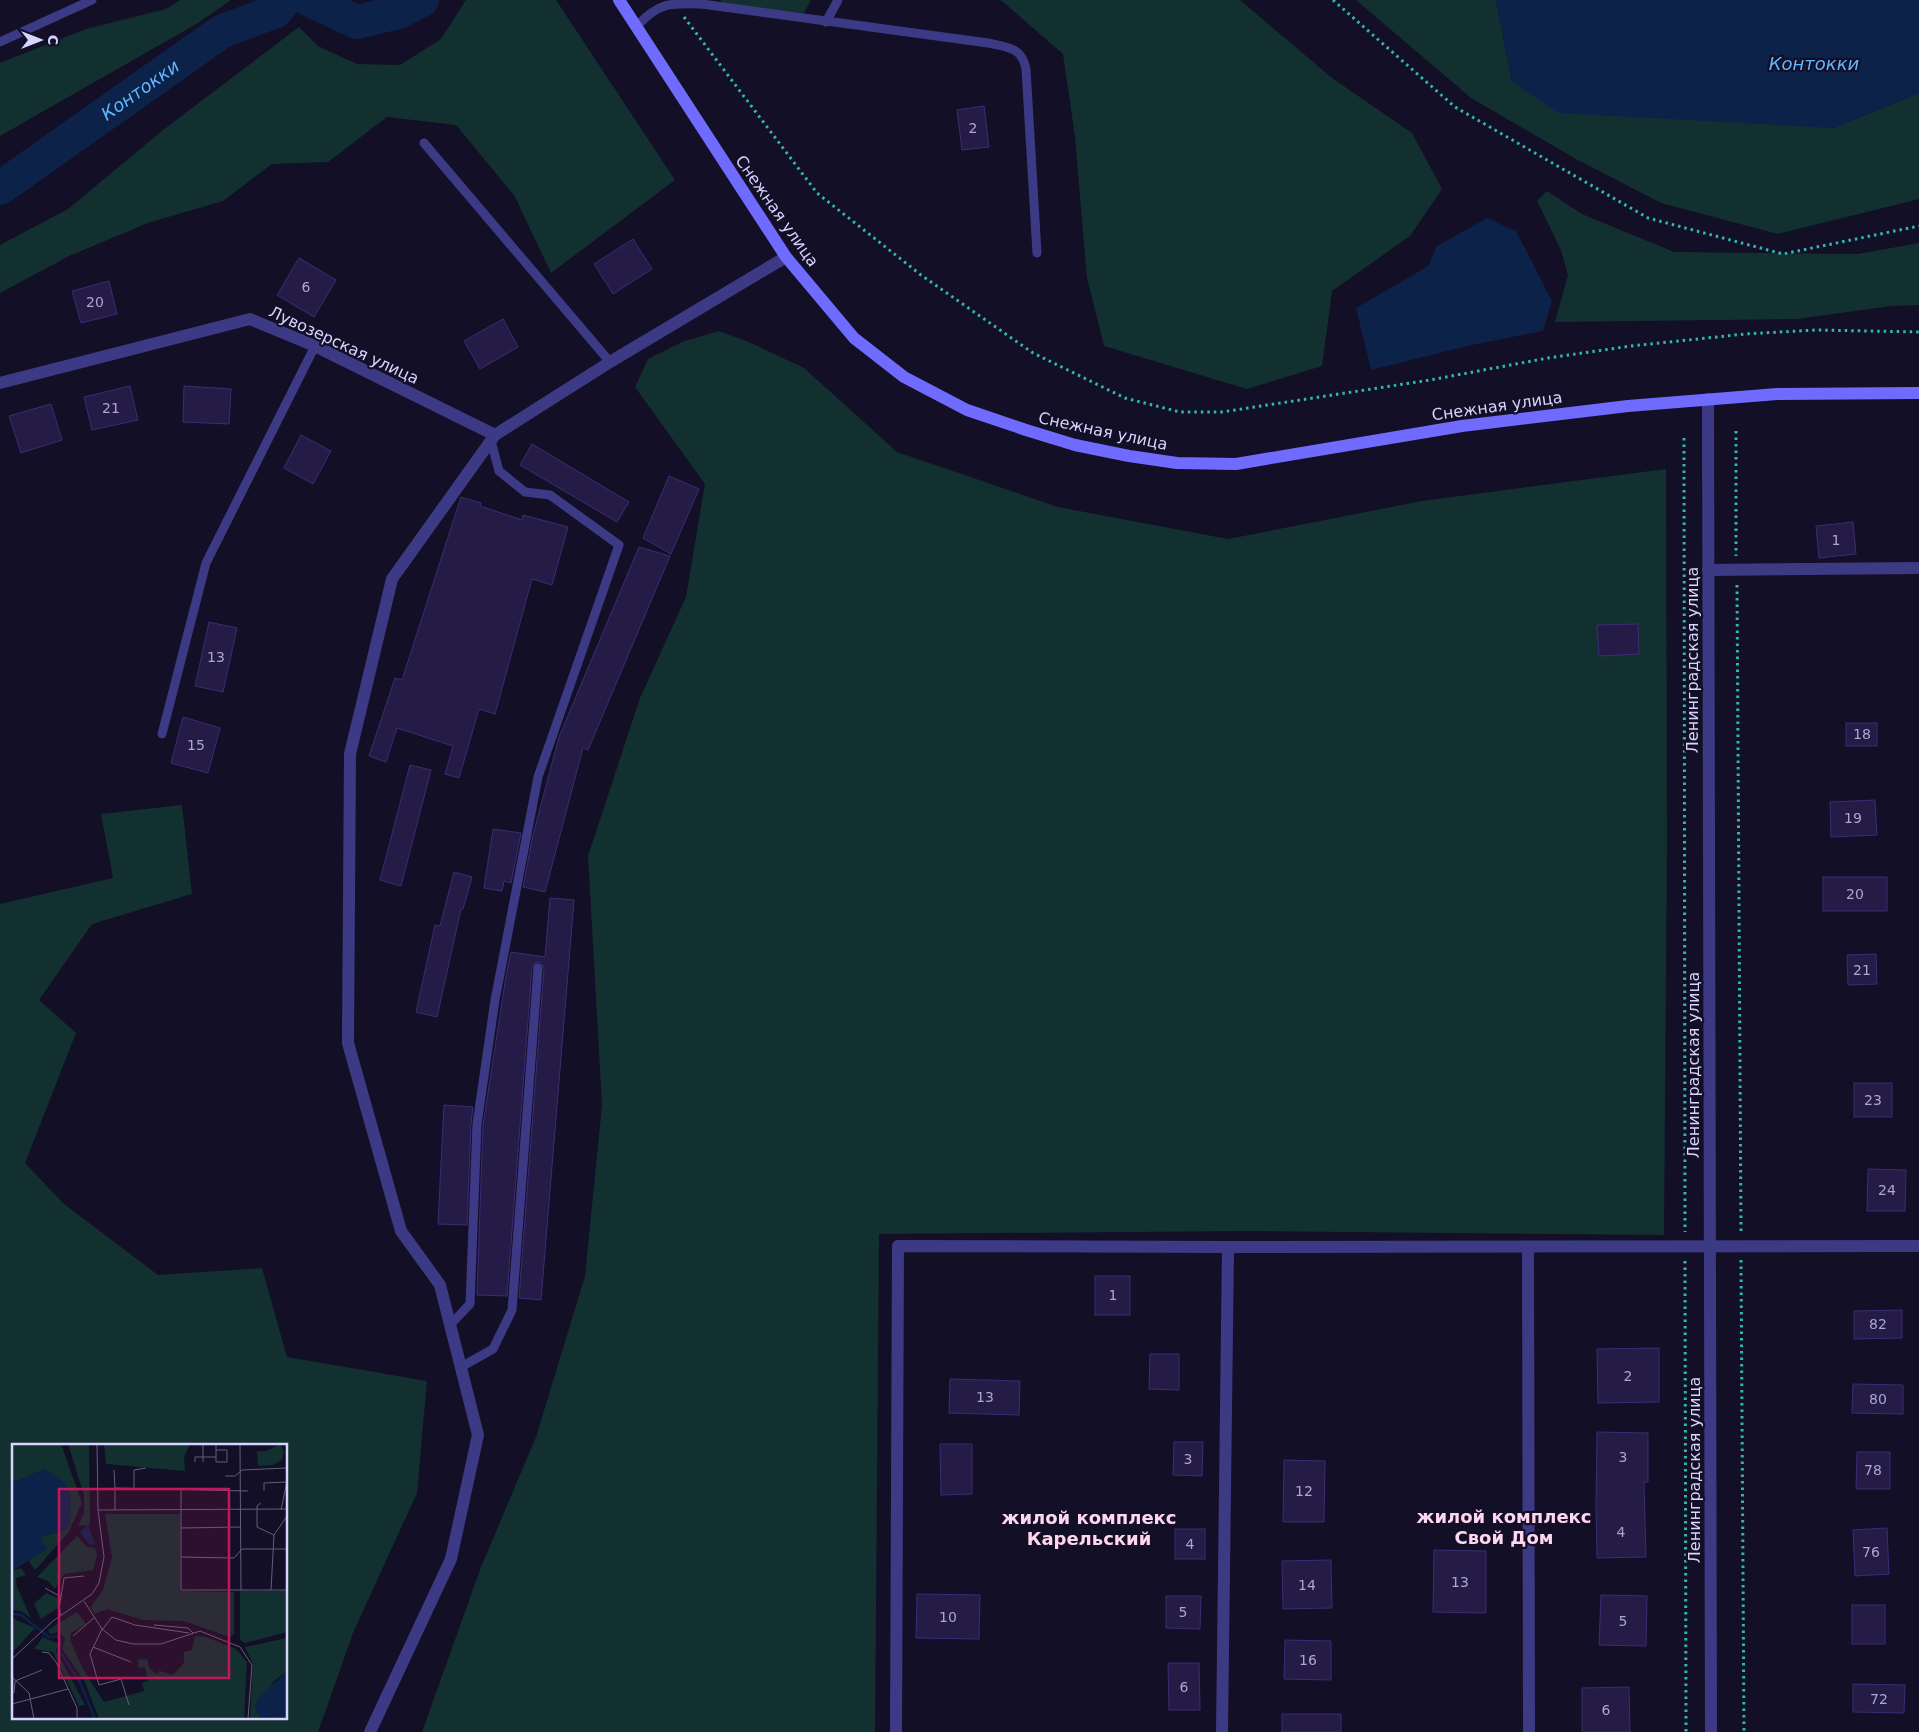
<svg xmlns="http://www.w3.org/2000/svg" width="1919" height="1732" font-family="'DejaVu Sans',sans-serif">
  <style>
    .green { fill: #12302f; fill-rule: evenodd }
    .water { fill: #0c2248 }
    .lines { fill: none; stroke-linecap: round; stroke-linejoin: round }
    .river { stroke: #0c2248; stroke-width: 34 }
    .building { fill: #241b47; stroke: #3b2d73 }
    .path { stroke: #2fb8b0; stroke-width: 3; stroke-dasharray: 2.5 4; stroke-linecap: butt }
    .lane { stroke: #3d3a85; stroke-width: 9 }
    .street { stroke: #3d3a85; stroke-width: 12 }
    .secondary { stroke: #6f6bff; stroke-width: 12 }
    .labels { text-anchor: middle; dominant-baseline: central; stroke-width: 4.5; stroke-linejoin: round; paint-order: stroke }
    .number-label { font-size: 14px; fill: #aca6d1 }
    .street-label { font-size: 16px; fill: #d9d4ff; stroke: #130f26 }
    .water-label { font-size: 18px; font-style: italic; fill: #62b6ff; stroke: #130f26 }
    .neighbourhood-label { font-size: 18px; font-weight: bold; fill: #ffd6f0; stroke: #130f26 }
    .inset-river { fill: none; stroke: #0c2248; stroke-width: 2.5 }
    .inset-road { fill: none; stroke: #625e7d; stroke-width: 1 }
    .view { fill: #c2185b; fill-opacity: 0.15; stroke: #c2185b; stroke-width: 2.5 }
    .inset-edge { fill: none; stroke: #d9d4ff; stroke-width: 2.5 }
  </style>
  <rect width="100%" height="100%" fill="#130f26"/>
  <g class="green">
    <polygon points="180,0 231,0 198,23 0,136 0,63 86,29 166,9"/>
    <polygon points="466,0 556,0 675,180 551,273 514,195 456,125 387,117 328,162 272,164 223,201 148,223 69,256 0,293 0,245 68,209 163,130 299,27 318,46 357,64 400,65 441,39"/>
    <polygon points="720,0 811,0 804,13 724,5"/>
    <polygon points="998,0 1240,0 1332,78 1412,133 1442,189 1410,236 1332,291 1322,366 1247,389 1104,346 1087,278 1075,137 1063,54 1002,1"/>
    <polygon points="1356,0 1496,0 1512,82 1833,128 1919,93 1919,199 1778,234 1661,203 1576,159 1471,98"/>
    <polygon points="1547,191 1582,214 1674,252 1858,254 1919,243 1919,305 1891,306 1797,319 1555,322 1568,275 1561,250 1537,201"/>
    <polygon points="719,331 749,342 804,368 897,452 1058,507 1228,539 1422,501 1666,469 1667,843 1664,1235 1247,1231 879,1234 875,1732 422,1732 481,1567 536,1437 585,1276 602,1105 588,856 640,698 686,597 705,484 635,387 648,359 682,342"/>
    <path d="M 182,805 L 192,894 L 92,924 L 39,1000 L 76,1033 L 25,1163 L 64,1204 L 158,1275 L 262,1268 L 287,1357 L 427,1381 L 417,1493 L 353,1633 L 318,1732 L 0,1732 L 0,904 L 113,878 L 101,814 ZM 14,1446 L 286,1446 L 286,1718 L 14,1718 Z"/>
  </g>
  <g class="water">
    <polygon points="1496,0 1919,0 1919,93 1833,128 1559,113 1512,82"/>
    <polygon points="1487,218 1516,231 1552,301 1543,331 1467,346 1371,370 1356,308 1428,266 1437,246"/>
  </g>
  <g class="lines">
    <g class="river">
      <polyline points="310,0 357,22 399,12 422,0"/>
      <path id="s1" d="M 0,188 L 221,32 L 276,11 L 285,0"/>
    </g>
  </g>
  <g class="building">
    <polygon points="984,106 989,147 962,150 957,110"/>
    <polygon points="633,239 652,269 613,294 594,264"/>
    <polygon points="299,258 336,280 314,317 277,295"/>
    <polygon points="109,281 117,314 81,323 72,291"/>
    <polygon points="503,319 518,347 480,369 464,341"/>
    <polygon points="130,386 138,420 92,430 84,397"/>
    <polygon points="184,386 231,389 229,424 183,422"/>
    <polygon points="51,404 62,440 21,453 9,416"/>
    <polygon points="301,435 331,451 313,484 284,468"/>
    <polygon points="532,444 629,502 617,522 520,465"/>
    <polygon points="669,476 699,489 671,554 643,538"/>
    <polygon points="461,497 481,503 480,506 522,520 523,515 568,527 552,585 532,579 495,714 479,709 459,778 445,774 453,746 397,728 386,762 369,756 395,678 402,680"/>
    <polygon points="1853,522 1856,554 1819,558 1816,526"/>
    <polygon points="639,547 670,556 588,750 583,748 545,892 523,887 533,835 559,737"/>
    <polygon points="209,622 237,628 223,692 195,686"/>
    <polygon points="1638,624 1639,654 1599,656 1597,625"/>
    <polygon points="183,717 220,728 208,773 171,763"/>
    <rect x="1846" y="723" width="31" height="23"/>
    <polygon points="410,765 431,770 401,886 380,880"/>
    <polygon points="1875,800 1877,835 1831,837 1830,802"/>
    <polygon points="493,829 521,833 511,883 504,881 502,891 484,888"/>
    <polygon points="454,872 472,877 463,909 461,909 437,1017 416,1012 435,925 440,926"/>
    <rect x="1823" y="877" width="64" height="34"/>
    <polygon points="550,898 574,900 541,1300 519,1298 544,968 543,965 539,962 535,963 532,968 507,1296 477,1295 483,1125 506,976 511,952 545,957"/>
    <polygon points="1876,954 1877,984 1848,985 1847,955"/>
    <rect x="1854" y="1083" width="38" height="34"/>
    <polygon points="444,1105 473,1107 471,1124 467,1225 438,1224"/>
    <polygon points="1868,1169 1906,1170 1905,1211 1867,1211"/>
    <rect x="1095" y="1276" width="35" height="39"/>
    <polygon points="1902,1310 1902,1338 1854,1339 1854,1311"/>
    <polygon points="1659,1348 1659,1402 1598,1403 1597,1349"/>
    <polygon points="1150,1354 1179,1354 1179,1390 1149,1389"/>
    <polygon points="950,1379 1020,1381 1019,1415 949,1413"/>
    <polygon points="1853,1384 1903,1385 1903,1414 1852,1413"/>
    <polygon points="1597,1432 1648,1433 1648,1482 1644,1482 1646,1557 1597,1558 1596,1507"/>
    <polygon points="1174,1442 1203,1442 1202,1476 1173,1475"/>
    <polygon points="940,1444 972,1444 972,1494 941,1495"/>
    <polygon points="1857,1452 1890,1452 1890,1489 1856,1489"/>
    <polygon points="1284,1460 1325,1461 1324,1522 1283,1522"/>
    <polygon points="1887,1528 1889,1574 1855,1576 1853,1530"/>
    <rect x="1175" y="1529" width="30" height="30"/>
    <polygon points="1434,1550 1486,1551 1486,1613 1433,1612"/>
    <polygon points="1331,1560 1332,1608 1283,1609 1282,1561"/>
    <polygon points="917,1594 980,1595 979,1639 916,1638"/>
    <polygon points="1601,1595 1647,1596 1646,1646 1599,1645"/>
    <polygon points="1166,1596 1201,1596 1200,1629 1166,1628"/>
    <rect x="1852" y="1605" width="33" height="39"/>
    <polygon points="1285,1640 1331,1641 1331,1680 1284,1679"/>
    <polygon points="1168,1663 1199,1663 1200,1710 1169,1710"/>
    <polygon points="1853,1684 1905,1685 1904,1713 1853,1712"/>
    <polygon points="1629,1687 1630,1732 1582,1732 1582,1688"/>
    <rect x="1282" y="1714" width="59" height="18"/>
  </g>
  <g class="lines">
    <g class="path">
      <polyline points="1333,0 1455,107 1648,218 1783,254 1919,226"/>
      <polyline points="684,17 817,193 921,275 1033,353 1125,398 1180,412 1222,412 1430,380 1548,358 1631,346 1745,334 1815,330 1919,332"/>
      <polyline points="1736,431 1736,556"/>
      <polyline points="1684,438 1685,1232"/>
      <polyline points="1737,585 1741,1231"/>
      <polyline points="1741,1260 1744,1732"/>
      <polyline points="1685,1261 1686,1732"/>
    </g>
    <g class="lane">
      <polyline points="826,22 838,0"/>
      <path d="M 637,26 C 659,2 670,3 702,4 L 988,43 C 1007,47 1022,47 1026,69 L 1037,253"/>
      <polyline points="0,42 92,0"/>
      <polyline points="424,143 610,362"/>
      <polyline points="162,734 206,563 315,346"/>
      <polyline points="450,1325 470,1304 477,1124 495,1000 538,777 619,545 550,495 525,492 499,471 491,441"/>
      <polyline points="461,1367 493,1349 512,1310 538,968"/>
    </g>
    <g class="street">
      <polyline points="0,383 250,319 315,346 495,435"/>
      <polyline points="1708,399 1711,1732"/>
      <polyline points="1708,570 1919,568"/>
      <polyline points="1228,1247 1919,1246"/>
      <polyline points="1528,1247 1529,1732"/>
      <polyline points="370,1732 451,1559 478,1435 440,1285 401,1231 348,1043 350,754 392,579 495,435 610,362 786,257"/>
      <polyline points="896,1732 898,1246 1228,1247 1222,1732"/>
    </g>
    <polyline class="secondary" points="619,0 786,257 854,338 904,377 967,410 1026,430 1075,445 1129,456 1177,463 1236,464 1462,426 1628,406 1777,394 1919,393"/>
  </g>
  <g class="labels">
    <g class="number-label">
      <text x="973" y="128">2</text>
      <text x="306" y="287">6</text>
      <text x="95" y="302">20</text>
      <text x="111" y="408">21</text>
      <text x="1836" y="540">1</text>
      <text x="216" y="657">13</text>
      <text x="1862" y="734">18</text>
      <text x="196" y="745">15</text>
      <text x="1853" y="818">19</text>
      <text x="1855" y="894">20</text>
      <text x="1862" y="970">21</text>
      <text x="1873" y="1100">23</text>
      <text x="1887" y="1190">24</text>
      <text x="1113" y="1295">1</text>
      <text x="1878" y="1324">82</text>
      <text x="1628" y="1376">2</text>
      <text x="985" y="1397">13</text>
      <text x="1878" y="1399">80</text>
      <text x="1623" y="1457">3</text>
      <text x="1188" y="1459">3</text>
      <text x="1873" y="1470">78</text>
      <text x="1304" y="1491">12</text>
      <text x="1621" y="1532">4</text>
      <text x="1190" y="1544">4</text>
      <text x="1871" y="1552">76</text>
      <text x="1460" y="1582">13</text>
      <text x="1307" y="1585">14</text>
      <text x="1183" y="1612">5</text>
      <text x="948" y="1617">10</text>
      <text x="1623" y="1621">5</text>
      <text x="1308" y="1660">16</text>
      <text x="1184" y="1687">6</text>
      <text x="1879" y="1699">72</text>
      <text x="1606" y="1710">6</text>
    </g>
    <g class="street-label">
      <text transform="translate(777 211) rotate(55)">Снежная улица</text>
      <text transform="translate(344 345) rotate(25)">Лувозерская улица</text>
      <text transform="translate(1497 406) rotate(-8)">Снежная улица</text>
      <text transform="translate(1103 431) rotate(12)">Снежная улица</text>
      <text transform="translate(1692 660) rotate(-90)">Ленинградская улица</text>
      <text transform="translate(1693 1065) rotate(-90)">Ленинградская улица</text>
      <text transform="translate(1694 1470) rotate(-90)">Ленинградская улица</text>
    </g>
    <g class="water-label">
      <text x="1814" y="63">Контокки</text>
      <text stroke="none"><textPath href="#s1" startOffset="171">Контокки</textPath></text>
    </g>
    <g class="neighbourhood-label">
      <text x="1504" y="1516">жилой комплекс<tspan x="1504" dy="21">Свой Дом</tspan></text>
      <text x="1089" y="1517">жилой комплекс<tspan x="1089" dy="21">Карельский</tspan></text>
    </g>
  </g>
  <g transform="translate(12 1444)">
    <rect width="275" height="275" fill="#130f26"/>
    <path d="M 0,0 L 49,0 L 70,59 L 56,89 L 23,126 L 17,117 L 29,93 L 55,85 L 33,25 L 0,39 ZM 56,0 L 77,0 L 78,81 L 66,82 L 72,69 L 72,51 ZM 92,0 L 178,0 L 172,13 L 173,27 L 94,20 ZM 268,0 L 272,8 L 270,16 L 261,21 L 246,22 L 245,7 L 254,7 ZM 93,70 L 168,70 L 168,147 L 222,148 L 222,190 L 218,193 L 172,177 L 131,176 L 95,165 L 82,170 L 79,163 L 91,146 L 100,113 ZM 65,92 L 75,103 L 83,104 L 85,111 L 81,126 L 52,130 L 43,145 L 36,137 L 25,133 ZM 9,124 L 14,131 L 4,134 L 5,143 L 19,174 L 9,167 L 0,166 L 0,127 ZM 228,147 L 275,147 L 275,188 L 233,199 L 228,196 ZM 34,149 L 48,155 L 47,163 L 29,175 L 22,160 ZM 65,168 L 74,180 L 59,189 L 58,196 L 72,227 L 92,258 L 132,247 L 130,239 L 136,237 L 133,223 L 127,224 L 126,216 L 135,215 L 138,225 L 145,230 L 148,227 L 161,231 L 172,219 L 172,208 L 180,206 L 183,192 L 194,193 L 224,205 L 235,218 L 232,275 L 87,275 L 73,238 L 50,205 L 53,195 L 47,188 L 38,190 L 36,186 ZM 0,174 L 23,184 L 0,209 ZM 31,193 L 47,200 L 44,206 L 73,261 L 67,262 L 41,208 L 22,205 ZM 275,194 L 275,227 L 261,238 L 247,274 L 267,272 L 267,275 L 238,275 L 241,220 L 233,203 Z" fill="#12302f"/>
    <path d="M 33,25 L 54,40 L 59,54 L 58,81 L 55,85 L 29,93 L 35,105 L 0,127 L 0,39 ZM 76,81 L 83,99 L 77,101 L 68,88 ZM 275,227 L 275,275 L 260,272 L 247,274 L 243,262 L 246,254 Z" fill="#0c2248"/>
    <path class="inset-river" d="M 0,170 L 9,171 L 37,193 L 47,192 L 49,199 L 46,205 L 68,238 L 83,275"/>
    <path class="inset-road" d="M 191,0 L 191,13 L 204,13M 228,0 L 229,146M 204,6 L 215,6 L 215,18 L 204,18 L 204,0M 183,18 L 183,13 L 191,13 L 191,18M 102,26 L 103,44 L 236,47M 213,32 L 223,32 L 230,26 L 275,24M 122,44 L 122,26 L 134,24M 169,44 L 169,113M 252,47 L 252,39 L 275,38M 249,59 L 245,62 L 245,83 L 262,91M 86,66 L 275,65M 103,66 L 103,44M 269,66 L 275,37M 169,84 L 229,83M 275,105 L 230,105 L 222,114 L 169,113 L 169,146 L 275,146M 33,144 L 49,153M 259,146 L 262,91 L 275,72M 72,157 L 90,185 L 104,196 L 121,200 L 149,200 L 188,187 L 228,203 L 240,221 L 236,275M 49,171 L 47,165 L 52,134 L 72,132M 142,181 L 176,184 L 181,189M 90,185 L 78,210 L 87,241 L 109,235 L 117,261M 90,186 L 100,173 L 123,181 L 177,189M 61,192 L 82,174M 81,203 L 119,218M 30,208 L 37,209 L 44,218 L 65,264 L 65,275M 0,215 L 41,177 L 80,150 L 87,139 L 92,113 L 86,66 L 85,0M 0,233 L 17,249 L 22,275M 2,249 L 3,237 L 30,226M 0,260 L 56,245"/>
    <path class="view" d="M 47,45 L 217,45 L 217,234 L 47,234 Z"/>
    <rect width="275" height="275" class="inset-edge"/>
  </g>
  <g transform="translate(40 40) rotate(90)" stroke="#130f26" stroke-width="4" paint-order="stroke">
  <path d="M0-4L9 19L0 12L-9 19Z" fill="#d9d4ff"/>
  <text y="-8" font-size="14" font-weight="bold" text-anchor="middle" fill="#d9d4ff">С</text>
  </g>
</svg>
